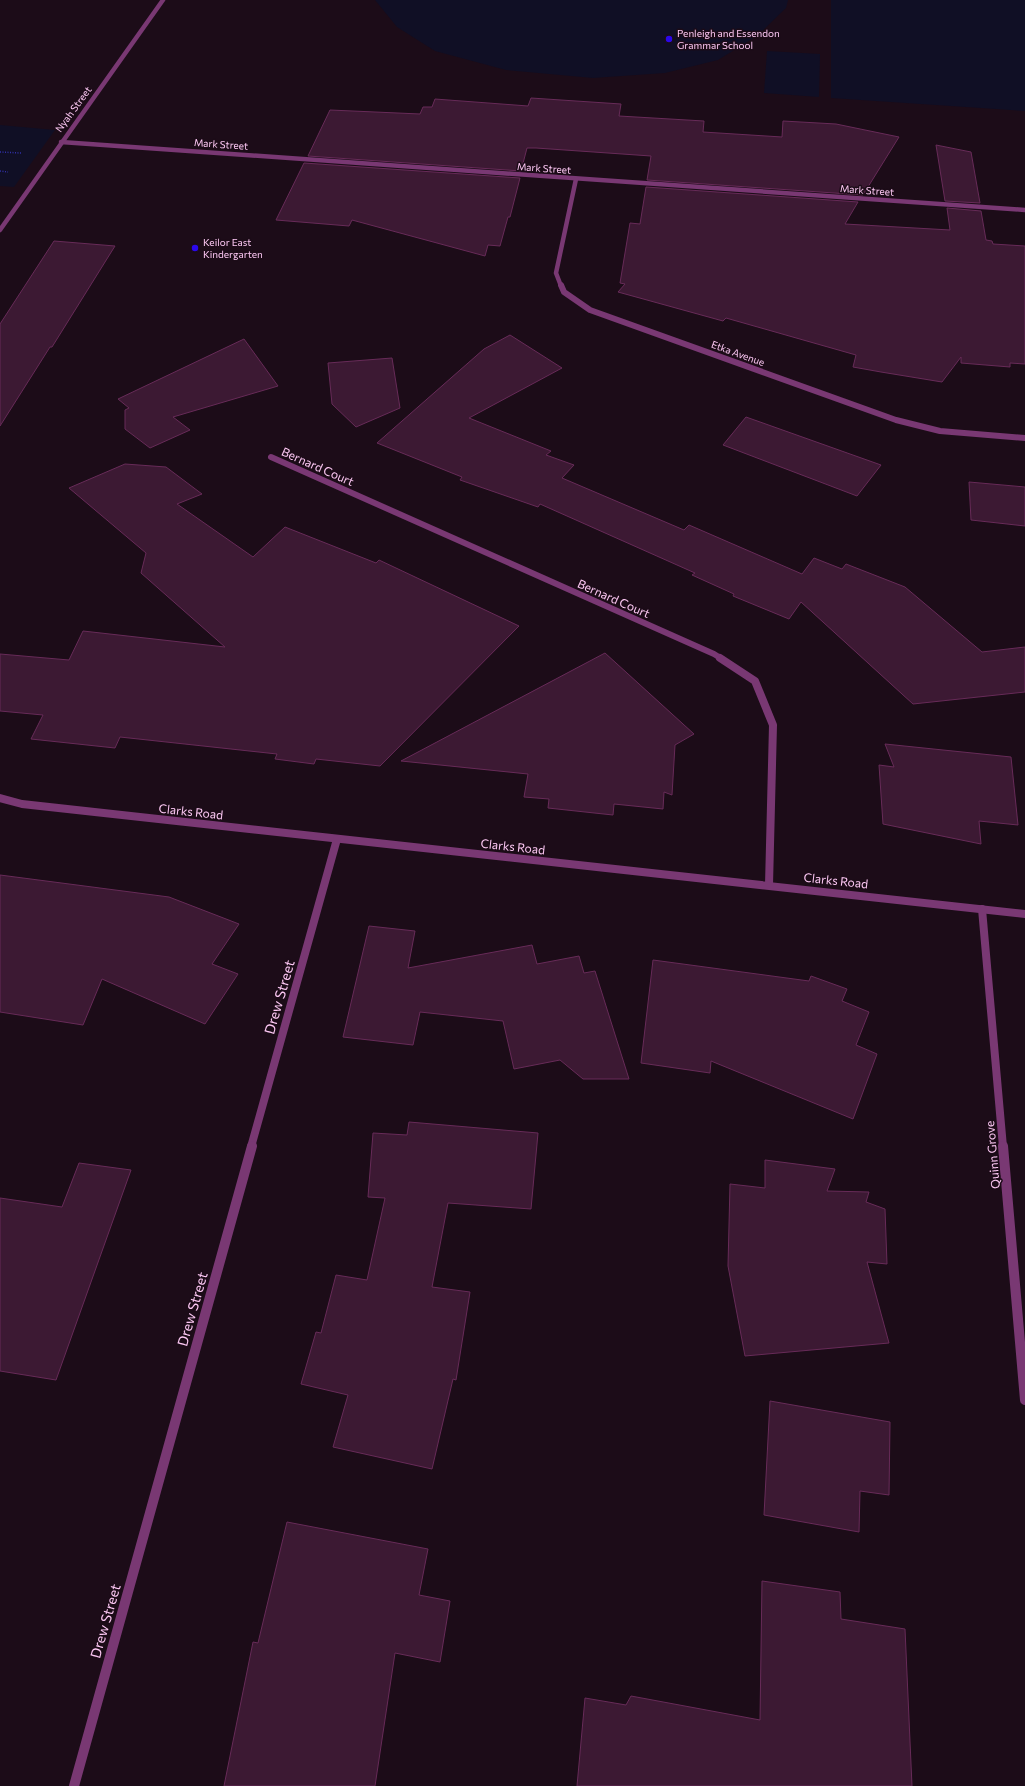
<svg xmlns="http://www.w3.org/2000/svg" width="1025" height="1786" font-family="Commissioner,sans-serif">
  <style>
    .green { fill: #100f25 }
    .building { fill: #3c1933; stroke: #672b58 }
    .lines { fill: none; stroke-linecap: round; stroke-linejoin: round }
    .path { stroke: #3131a9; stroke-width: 1.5; stroke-dasharray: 1 1.5; stroke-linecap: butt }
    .street-far3 { stroke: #793873; stroke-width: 4.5 }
    .street-far2 { stroke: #793873; stroke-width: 6 }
    .street-far1 { stroke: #793873; stroke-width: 8 }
    .street { stroke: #793873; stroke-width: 10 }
    .poi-dot { fill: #2b08ea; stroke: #1c0c18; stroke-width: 1.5 }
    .labels { text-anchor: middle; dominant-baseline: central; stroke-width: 3; stroke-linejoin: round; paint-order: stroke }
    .far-poi-label { font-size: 10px; fill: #fdc8f4; stroke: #1c0c18; text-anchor: start }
    .far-street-label { font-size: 10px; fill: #fdc8f4; stroke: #1c0c18 }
    .street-label { font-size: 12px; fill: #fdc8f4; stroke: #1c0c18 }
    .near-street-label { font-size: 14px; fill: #fdc8f4; stroke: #1c0c18 }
  </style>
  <rect width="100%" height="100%" fill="#1c0c18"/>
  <g class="green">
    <polygon points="375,0 788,0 786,8 757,36 718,60 665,73 593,78 506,70 435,51 397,27"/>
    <polygon points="831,0 1025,0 1025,111 831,98"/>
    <polygon points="767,51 820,54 819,97 764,93"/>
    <polygon points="0,125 55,130 14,187 0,186"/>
  </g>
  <g class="building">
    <polygon points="531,98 621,104 619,116 704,121 703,132 782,137 783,121 836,124 899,137 863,195 647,180 651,156 536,148 527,148 521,171 308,156 330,110 420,114 423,107 432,107 435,99 528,106"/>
    <polygon points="936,145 971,152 980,203 945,201"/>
    <polygon points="304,163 520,178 510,217 508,217 500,246 488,245 485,256 352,220 349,226 276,220"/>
    <polygon points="646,187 858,202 845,224 950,230 947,208 981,211 986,240 992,241 993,244 1025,246 1025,364 1010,363 1010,367 961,363 961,357 942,382 881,372 853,367 856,355 726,318 723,321 618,292 625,284 620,283 630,223 640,224"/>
    <polygon points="54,241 115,246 52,347 50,347 0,426 0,324"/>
    <polygon points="510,335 562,368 469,418 551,451 546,455 574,465 562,478 684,530 689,525 802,574 814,558 842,569 846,564 905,587 982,652 1025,647 1025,692 913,704 801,602 789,619 733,596 734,594 692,575 695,573 540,504 538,507 460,480 462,477 377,443 484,349"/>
    <polygon points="244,339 278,386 173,417 190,430 150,448 125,429 125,410 129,408 118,399"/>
    <polygon points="392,358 400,408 356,427 332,404 328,363"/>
    <polygon points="746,417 881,465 857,496 723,445"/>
    <polygon points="125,464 166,467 202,494 177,504 253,557 285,527 376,563 379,560 519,626 380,766 316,759 314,764 275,759 277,754 120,737 115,748 31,739 43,715 0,711 0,654 69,660 83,631 225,647 141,573 146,553 69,488"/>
    <polygon points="969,482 1025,487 1025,526 971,520"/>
    <polygon points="605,653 694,734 675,745 672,795 664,792 663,809 614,804 613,815 548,808 549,799 524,797 528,774 401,761"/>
    <polygon points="885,744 1011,757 1018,825 979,821 981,844 883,824 879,765 894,767"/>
    <polygon points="0,875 169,897 239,924 212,964 238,974 205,1024 102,979 83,1025 0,1012"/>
    <polygon points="369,926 415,931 408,968 532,945 537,964 579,956 584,973 595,971 629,1079 583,1079 560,1060 514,1069 503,1021 420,1012 413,1045 343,1037"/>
    <polygon points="653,960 809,981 811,976 847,989 842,1001 869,1012 856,1045 877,1054 853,1119 711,1061 710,1073 641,1063"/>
    <polygon points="409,1122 538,1133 531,1209 448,1203 432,1287 470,1292 456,1380 453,1379 432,1469 333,1447 348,1395 301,1384 316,1332 321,1333 336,1275 367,1280 385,1198 368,1197 373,1133 407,1135"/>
    <polygon points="765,1160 835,1169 827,1191 869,1192 866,1202 885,1209 887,1264 867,1262 889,1343 745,1356 728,1266 730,1184 765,1188"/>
    <polygon points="79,1163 131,1170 56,1380 0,1371 0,1198 62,1207"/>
    <polygon points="770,1401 890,1422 889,1495 860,1491 859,1532 764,1515"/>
    <polygon points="287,1522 428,1549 419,1595 450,1601 440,1662 395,1653 375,1786 224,1786 253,1642 258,1643"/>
    <polygon points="762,1581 840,1592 841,1619 905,1629 912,1786 577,1786 585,1698 626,1705 631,1696 760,1720"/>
  </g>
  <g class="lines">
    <g class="path">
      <polyline points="0,152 21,153"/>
      <polyline points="0,171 8,172"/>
    </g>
    <g class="street-far3">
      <polyline points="61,142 1025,210"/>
      <polyline points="0,230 163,0"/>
      <polyline points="561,286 556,273 576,179"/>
    </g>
    <g class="street-far2">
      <polyline points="561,285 564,292 590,310 896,420 940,431 1025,438"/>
      <polyline points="271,457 714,654 722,659"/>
    </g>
    <g class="street-far1">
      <polyline points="720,658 755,681 773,725 769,885"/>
      <polyline points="0,798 22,804 1025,914"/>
      <polyline points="982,909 1003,1147"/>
      <polyline points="251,1147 337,839"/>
    </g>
    <g class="street">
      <polyline points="1003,1146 1025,1400"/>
      <polyline points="74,1786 252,1146"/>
    </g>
  </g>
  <g class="poi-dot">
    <circle cx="669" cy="39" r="4"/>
    <circle cx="195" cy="248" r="4"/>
  </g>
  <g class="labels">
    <g class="far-poi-label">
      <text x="677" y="33">Penleigh and Essendon<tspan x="677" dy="12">Grammar School</tspan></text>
      <text x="203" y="242">Keilor East<tspan x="203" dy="12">Kindergarten</tspan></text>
    </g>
    <g class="far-street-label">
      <text transform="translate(73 109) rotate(-54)">Nyah Street</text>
      <text transform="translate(221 144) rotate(4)">Mark Street</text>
      <text transform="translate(544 168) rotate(4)">Mark Street</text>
      <text transform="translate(867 190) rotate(4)">Mark Street</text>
      <text transform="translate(738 353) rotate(20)">Etka Avenue</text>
    </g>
    <g class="street-label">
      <text transform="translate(318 466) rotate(24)">Bernard Court</text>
      <text transform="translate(614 598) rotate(24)">Bernard Court</text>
      <text transform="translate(191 811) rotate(6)">Clarks Road</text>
      <text transform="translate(513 846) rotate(6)">Clarks Road</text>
      <text transform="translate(836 880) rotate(6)">Clarks Road</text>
      <text transform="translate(992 1155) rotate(-95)">Quinn Grove</text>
    </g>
    <g class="near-street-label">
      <text transform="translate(279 997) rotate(-74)">Drew Street</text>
      <text transform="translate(192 1309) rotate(-74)">Drew Street</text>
      <text transform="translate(105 1621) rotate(-74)">Drew Street</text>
    </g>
  </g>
</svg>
